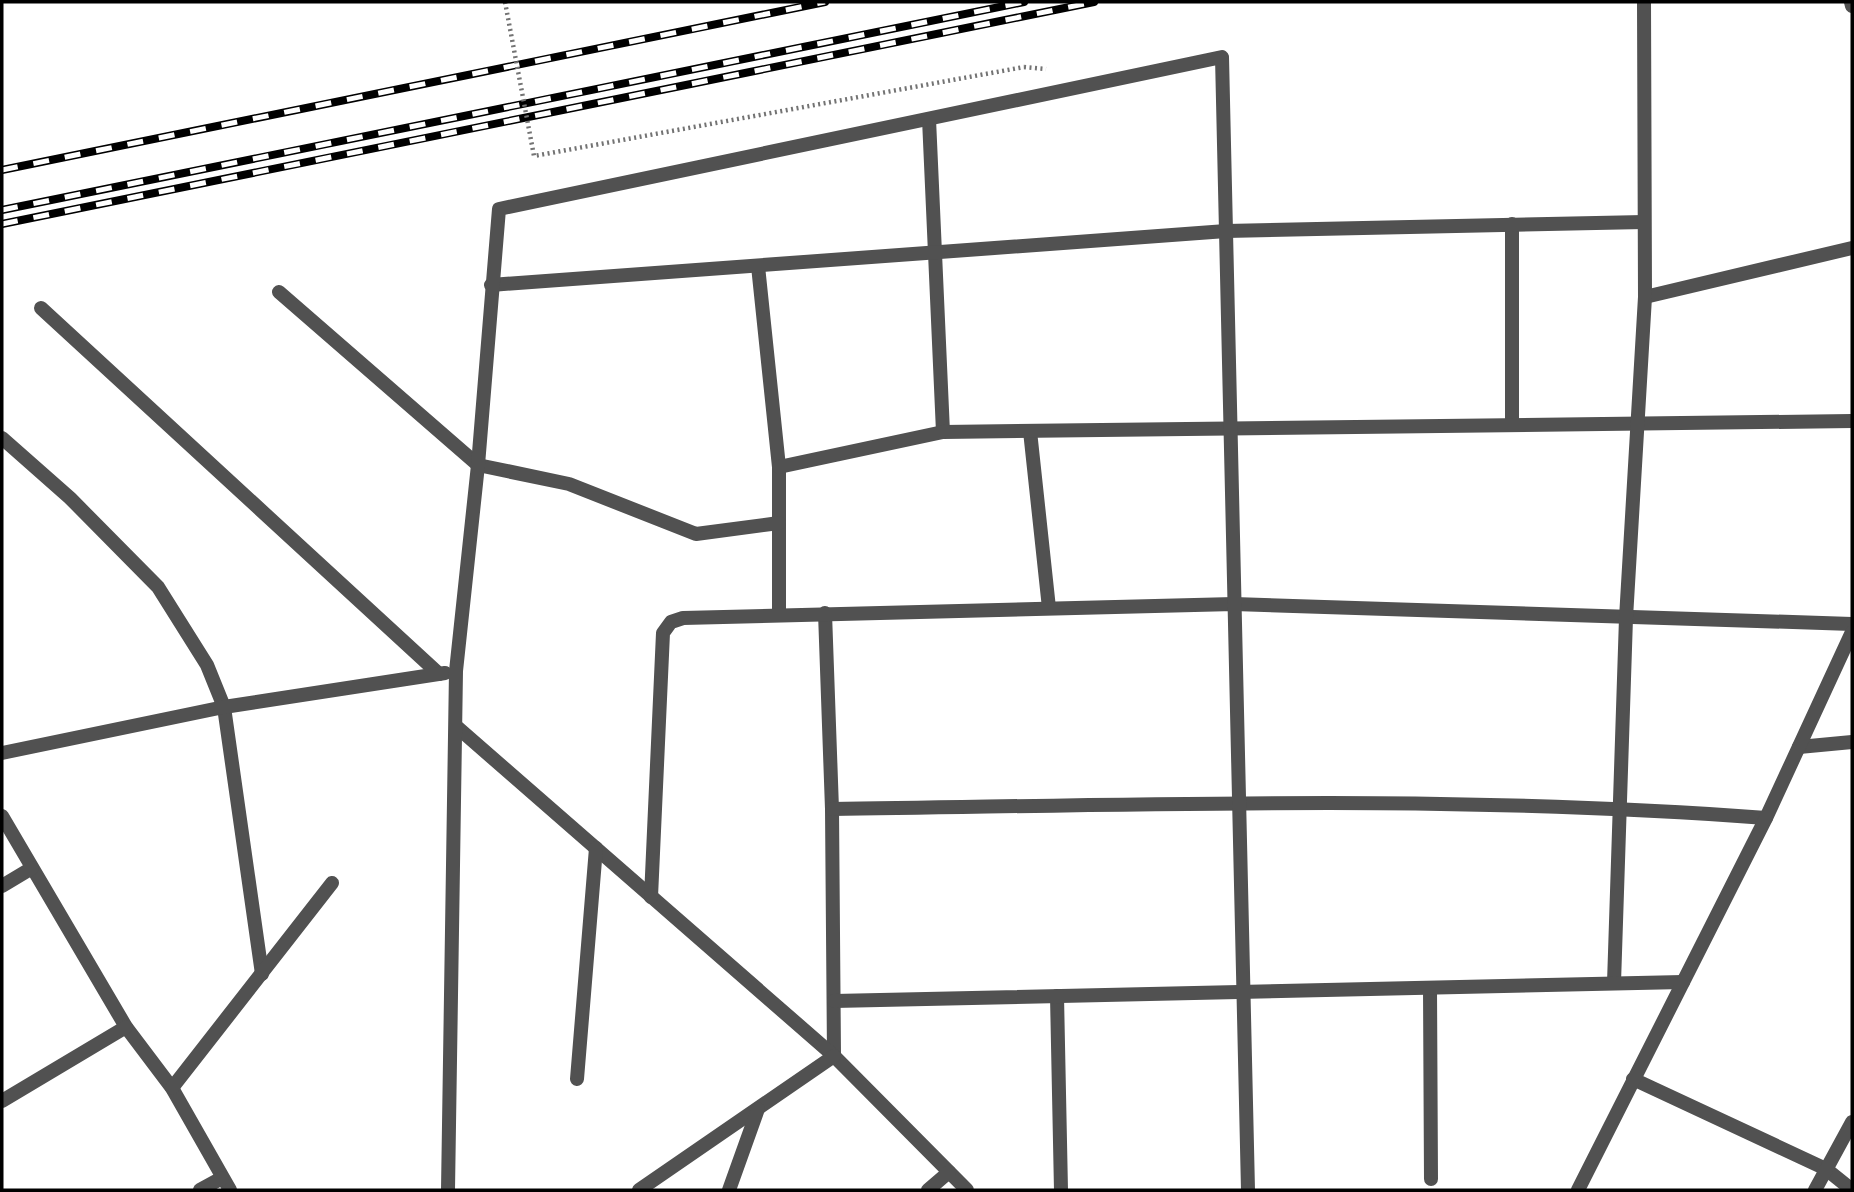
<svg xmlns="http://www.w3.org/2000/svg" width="1854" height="1192" font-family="'Source Sans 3',sans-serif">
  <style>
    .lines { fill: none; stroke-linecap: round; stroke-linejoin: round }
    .path { stroke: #737373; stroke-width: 4.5; stroke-dasharray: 2 3.5; stroke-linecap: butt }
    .street { stroke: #515151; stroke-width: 14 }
    .rail-casing { stroke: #000; stroke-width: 8 }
    .rail { stroke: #fff; stroke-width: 5; stroke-dasharray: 16; stroke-linecap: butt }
    .path-bridge { stroke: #737373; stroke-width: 4.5; stroke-dasharray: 2 3.5; stroke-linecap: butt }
  </style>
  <rect width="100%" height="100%" fill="#fff"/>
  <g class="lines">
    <polyline class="path" points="1024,67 1046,69"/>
    <g class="street">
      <polyline points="1851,2 1852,6"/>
      <polyline points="929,119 943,432"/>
      <polyline points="1512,224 1512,425"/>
      <polyline points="758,266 779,467 779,614"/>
      <polyline points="491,285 1226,231 1644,222"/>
      <polyline points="279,292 478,465 569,484 696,534 779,523"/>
      <polyline points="1645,297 1852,248"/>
      <polyline points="41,308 439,674"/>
      <polyline points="1030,431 1049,608"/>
      <polyline points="2,438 70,498 158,587 207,665 224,707 262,974"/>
      <polyline points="779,467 943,432 1852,421"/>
      <polyline points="825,613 832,809 834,1056"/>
      <polyline points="457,727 834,1056 967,1190"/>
      <polyline points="1799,747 1852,742"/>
      <polyline points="2,753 224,707 445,673"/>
      <path d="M 832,809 C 1143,805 1456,794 1766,818"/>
      <polyline points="2,816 126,1027 172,1088 230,1190"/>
      <polyline points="2,886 32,868"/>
      <polyline points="651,897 663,633 671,622 683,618 1234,604 1852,624"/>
      <polyline points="1614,983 1626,618 1645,297 1644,2"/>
      <polyline points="1430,988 1431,1179"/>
      <polyline points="1057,996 1061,1190"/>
      <polyline points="834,1001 1683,982"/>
      <polyline points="577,1079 596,848"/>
      <polyline points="1633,1079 1826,1169 1852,1190"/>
      <polyline points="172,1088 332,883"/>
      <polyline points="2,1101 126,1027"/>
      <polyline points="200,1190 222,1178"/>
      <polyline points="448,1190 456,671 478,465 499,209 1222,57 1248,1190"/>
      <polyline points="639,1190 834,1056"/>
      <polyline points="729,1190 758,1109"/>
      <polyline points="928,1190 949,1172"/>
      <polyline points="1578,1190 1766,818 1852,632"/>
      <polyline points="1815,1190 1852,1122"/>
    </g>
    <g class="rail-casing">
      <g id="rail">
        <polyline points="2,170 825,2"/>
        <polyline points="2,210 1024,2"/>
        <polyline points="2,224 1094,2"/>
      </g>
    </g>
    <use href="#rail" class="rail"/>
    <polyline class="path-bridge" points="505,2 534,156 1024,67"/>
  </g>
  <rect width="1854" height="1192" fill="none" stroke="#000000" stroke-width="7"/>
</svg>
